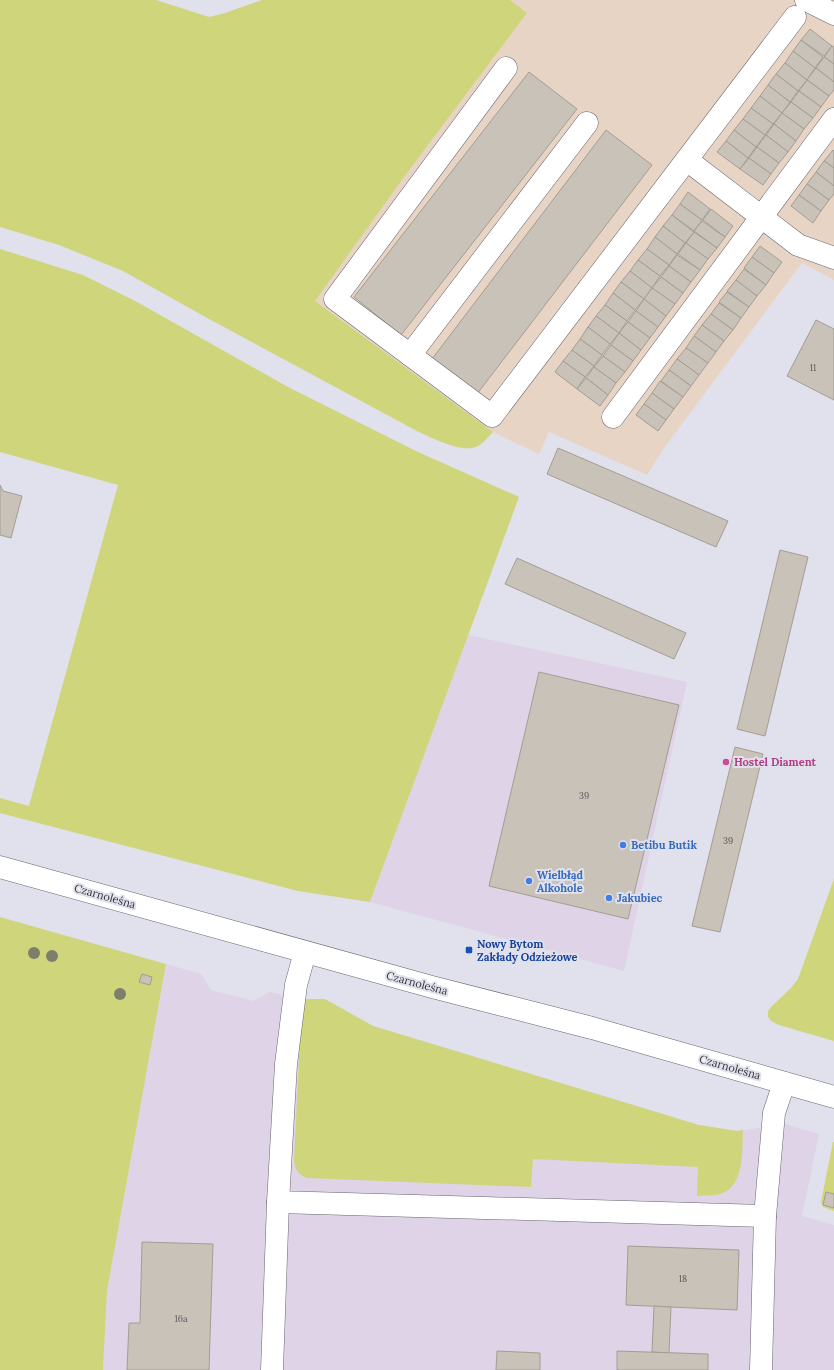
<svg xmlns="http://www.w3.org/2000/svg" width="834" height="1370" font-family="Lora,serif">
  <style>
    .commercial { fill: #dfd3e7 }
    .industrial { fill: #e7d4c4 }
    .green { fill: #cfd57b }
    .building { fill: #c9c2b8; stroke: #a39d93 }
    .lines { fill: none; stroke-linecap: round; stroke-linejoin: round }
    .minor-casing { stroke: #64656f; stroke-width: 23 }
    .minor { stroke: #fff; stroke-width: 22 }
    .tree { fill: #7e7f6b }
    .hotel-dot { fill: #d1479c; stroke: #e0e1ec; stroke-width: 1.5 }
    .shop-dot { fill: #3f7fe0; stroke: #e0e1ec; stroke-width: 1.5 }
    .transit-dot { fill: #1a4fb4; stroke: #e0e1ec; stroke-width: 1.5 }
    .labels { text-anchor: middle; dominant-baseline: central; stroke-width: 4; stroke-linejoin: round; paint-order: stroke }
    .number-label { font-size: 9px; fill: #5a585a }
    .hotel-label { font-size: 11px; font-weight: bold; fill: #b23c85; stroke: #e0e1ec; text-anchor: start }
    .shop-label { font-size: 11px; font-weight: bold; fill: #366cbe; stroke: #e0e1ec; text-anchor: start }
    .street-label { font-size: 11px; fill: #35353a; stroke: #e0e1ec }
    .transit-label { font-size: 11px; font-weight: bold; fill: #164399; stroke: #e0e1ec; text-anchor: start }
  </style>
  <rect width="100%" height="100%" fill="#e0e1ec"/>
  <g class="commercial">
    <polygon points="468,635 687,682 624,971 370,902"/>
    <polygon points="166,964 201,974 211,990 253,1001 270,992 324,1004 373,1026 699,1125 737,1131 758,1128 771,1123 785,1124 819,1134 802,1216 834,1225 834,1370 103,1370 107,1291"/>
  </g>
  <polygon class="industrial" points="510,0 834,0 834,280 802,263 664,448 647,475 549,432 539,454 493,432 315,301 404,177 527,13"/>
  <g class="green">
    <path d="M 0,0 L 156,0 L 209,17 L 225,13 L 262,0 L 510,0 L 527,13 L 404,177 L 315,301 L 493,432 C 488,437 483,444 476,447 C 460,453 430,437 415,430 L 209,319 L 123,271 L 59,245 L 0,227 Z"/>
    <polygon points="0,249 83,275 137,302 288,387 418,452 519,497 370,902 298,891 0,813 0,798 29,806 118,485 0,452"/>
    <polygon points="834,879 834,1041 779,1025 771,1021 768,1017 768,1011 772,1006 790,989 798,979"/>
    <polygon points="0,917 166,964 107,1291 103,1370 0,1370"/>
    <path d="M 302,999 L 325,999 L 373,1026 L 699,1125 L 737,1131 L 743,1130 C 742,1150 745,1187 720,1194 C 713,1196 704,1195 697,1196 L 698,1167 L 533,1159 L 531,1187 L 307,1178 C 298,1174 295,1170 294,1160 Z"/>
    <polygon points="833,1142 834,1142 834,1211 823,1207 821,1202"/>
  </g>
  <g class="building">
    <polygon points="810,29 832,46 824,56 801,40"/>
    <polygon points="801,40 823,57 815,68 793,51"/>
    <polygon points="832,46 834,47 834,64 824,57"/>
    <polygon points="793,51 815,68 807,80 785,63"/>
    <polygon points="824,57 834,64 834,82 816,68"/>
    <polygon points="785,63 807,80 798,91 776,74"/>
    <polygon points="816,68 834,82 834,90 829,96 807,80"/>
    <polygon points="529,72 577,109 401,335 354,297"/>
    <polygon points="776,74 798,91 790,102 768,85"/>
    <polygon points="807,80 829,96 821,107 799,91"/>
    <polygon points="768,85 790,102 782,113 760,96"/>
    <polygon points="799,91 821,107 813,118 791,102"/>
    <polygon points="760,96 782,113 773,124 751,108"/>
    <polygon points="791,102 813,118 804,129 782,113"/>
    <polygon points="751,108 773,124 765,135 743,119"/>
    <polygon points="782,113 804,129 796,141 774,124"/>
    <polygon points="743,119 765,135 756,147 734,130"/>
    <polygon points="774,124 796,141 788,152 766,135"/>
    <polygon points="606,130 652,165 477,394 432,359"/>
    <polygon points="734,130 756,147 748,158 726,141"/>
    <polygon points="766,135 788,152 779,163 757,147"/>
    <polygon points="726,141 748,158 740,169 717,152"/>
    <polygon points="757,147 779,163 771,174 749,158"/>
    <polygon points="833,150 834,151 834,168 824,161"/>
    <polygon points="749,158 771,174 763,185 740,169"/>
    <polygon points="824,161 834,168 834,186 816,172"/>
    <polygon points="816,172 834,186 834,194 829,200 807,184"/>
    <polygon points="807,184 829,200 821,211 799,195"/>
    <polygon points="688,192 710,209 702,220 680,204"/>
    <polygon points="799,195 821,211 813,223 791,206"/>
    <polygon points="680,204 702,220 694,231 672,215"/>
    <polygon points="711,209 733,226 725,237 703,220"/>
    <polygon points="672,215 694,232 685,243 663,226"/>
    <polygon points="702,221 725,237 717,248 694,231"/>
    <polygon points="663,226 685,243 677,254 655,237"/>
    <polygon points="694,232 717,248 708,259 686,243"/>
    <polygon points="655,237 677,254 669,265 647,249"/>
    <polygon points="686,243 708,259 700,270 678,254"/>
    <polygon points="760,246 782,262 774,273 752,257"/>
    <polygon points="647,249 669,265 660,276 638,260"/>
    <polygon points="677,255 700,270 691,282 669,266"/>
    <polygon points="752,257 774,273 766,285 744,268"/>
    <polygon points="638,260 660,276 652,288 630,271"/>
    <polygon points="669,266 691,282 683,293 661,277"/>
    <polygon points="744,269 766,285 757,296 736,280"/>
    <polygon points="630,271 652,288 644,299 621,282"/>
    <polygon points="661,277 683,293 675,304 652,288"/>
    <polygon points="736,280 757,296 749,307 727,291"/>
    <polygon points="621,282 644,299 635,310 613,293"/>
    <polygon points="652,288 675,304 666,316 644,299"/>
    <polygon points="727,292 749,307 741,318 719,302"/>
    <polygon points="613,293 635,310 627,321 605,305"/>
    <polygon points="644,299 666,316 658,327 636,311"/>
    <polygon points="719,303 741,318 733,330 711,314"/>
    <polygon points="605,305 627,321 619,333 596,316"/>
    <polygon points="636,311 658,327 650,338 628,322"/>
    <polygon points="711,314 733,330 724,341 702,325"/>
    <polygon points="596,316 619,333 610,344 588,327"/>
    <polygon points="816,320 834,329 834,400 787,376"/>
    <polygon points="628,322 650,338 641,350 619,333"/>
    <polygon points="702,325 724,341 716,352 694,336"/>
    <polygon points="588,327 610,344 602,355 580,339"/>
    <polygon points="619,333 641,350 633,361 611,345"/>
    <polygon points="694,336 716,352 708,363 686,348"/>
    <polygon points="580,339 602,355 594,366 572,350"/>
    <polygon points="611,345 633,361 625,372 603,356"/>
    <polygon points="686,348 708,363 699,375 677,359"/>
    <polygon points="572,350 594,366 585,377 563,361"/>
    <polygon points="603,356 625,372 616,383 594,367"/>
    <polygon points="677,359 699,375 691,386 669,370"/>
    <polygon points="563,361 585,377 577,389 555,372"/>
    <polygon points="594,367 616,383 608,395 586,378"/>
    <polygon points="669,370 691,386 683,397 661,381"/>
    <polygon points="586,378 608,395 600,406 577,389"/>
    <polygon points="660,381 683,397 674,409 652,393"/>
    <polygon points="652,393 674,409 666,420 644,404"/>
    <polygon points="644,404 666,420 658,431 636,415"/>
    <polygon points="558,448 728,521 716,547 547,474"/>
    <polygon points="0,485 3,491 22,496 11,538 0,535"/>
    <polygon points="780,550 808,557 765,736 737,729"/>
    <polygon points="517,558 686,633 674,659 505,584"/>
    <polygon points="539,672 679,705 628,919 489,886"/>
    <polygon points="735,747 763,754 720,932 692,926"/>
    <polygon points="142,974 152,977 150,985 139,982"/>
    <polygon points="826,1192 834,1194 834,1208 823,1205"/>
    <polygon points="142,1242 213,1244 209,1370 127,1370 129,1323 140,1323"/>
    <polygon points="628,1246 739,1250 737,1310 626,1305"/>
    <polygon points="654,1306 671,1307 669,1353 652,1352"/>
    <polygon points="497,1351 540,1353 540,1370 496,1370"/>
    <polygon points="617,1351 708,1354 708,1370 617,1370"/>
  </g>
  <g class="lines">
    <g class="minor-casing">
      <g id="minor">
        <polyline points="806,0 834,14"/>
        <polyline points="506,68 335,299 492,416 795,17"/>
        <polyline points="687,160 798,245 834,258"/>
        <polyline points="410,355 587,123"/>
        <polyline points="613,417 834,119"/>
        <polyline points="0,867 432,987 592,1028 834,1097"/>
        <polyline points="305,952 296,985 286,1064 278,1202 765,1216"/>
        <polyline points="272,1370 278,1202"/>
        <polyline points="761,1370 765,1216 774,1113 784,1083"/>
      </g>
    </g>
    <use href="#minor" class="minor"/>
  </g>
  <g class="tree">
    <circle cx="34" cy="953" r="6"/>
    <circle cx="52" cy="956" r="6"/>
    <circle cx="120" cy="994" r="6"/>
  </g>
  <circle class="hotel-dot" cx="726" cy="762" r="4"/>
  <g class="shop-dot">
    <circle cx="623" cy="845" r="4"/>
    <circle cx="529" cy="881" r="4"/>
    <circle cx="609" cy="898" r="4"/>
  </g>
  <rect class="transit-dot" x="465" y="946" width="8" height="8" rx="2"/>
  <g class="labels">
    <g class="number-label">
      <text x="813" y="367">11</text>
      <text x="584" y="795">39</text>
      <text x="728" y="840">39</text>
      <text x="683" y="1278">18</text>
      <text x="181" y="1318">16a</text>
    </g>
    <g class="hotel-label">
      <text x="734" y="762">Hostel Diament</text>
    </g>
    <g class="shop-label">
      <text x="631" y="845">Betibu Butik</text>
      <text x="537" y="875">Wielbłąd<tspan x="537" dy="13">Alkohole</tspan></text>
      <text x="617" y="898">Jakubiec</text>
    </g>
    <g class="street-label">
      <text transform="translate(105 896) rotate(16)">Czarnoleśna</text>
      <text transform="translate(417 983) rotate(15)">Czarnoleśna</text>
      <text transform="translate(730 1067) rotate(16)">Czarnoleśna</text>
    </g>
    <g class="transit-label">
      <text x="477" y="944">Nowy Bytom<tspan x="477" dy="13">Zakłady Odzieżowe</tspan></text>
    </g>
  </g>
</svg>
